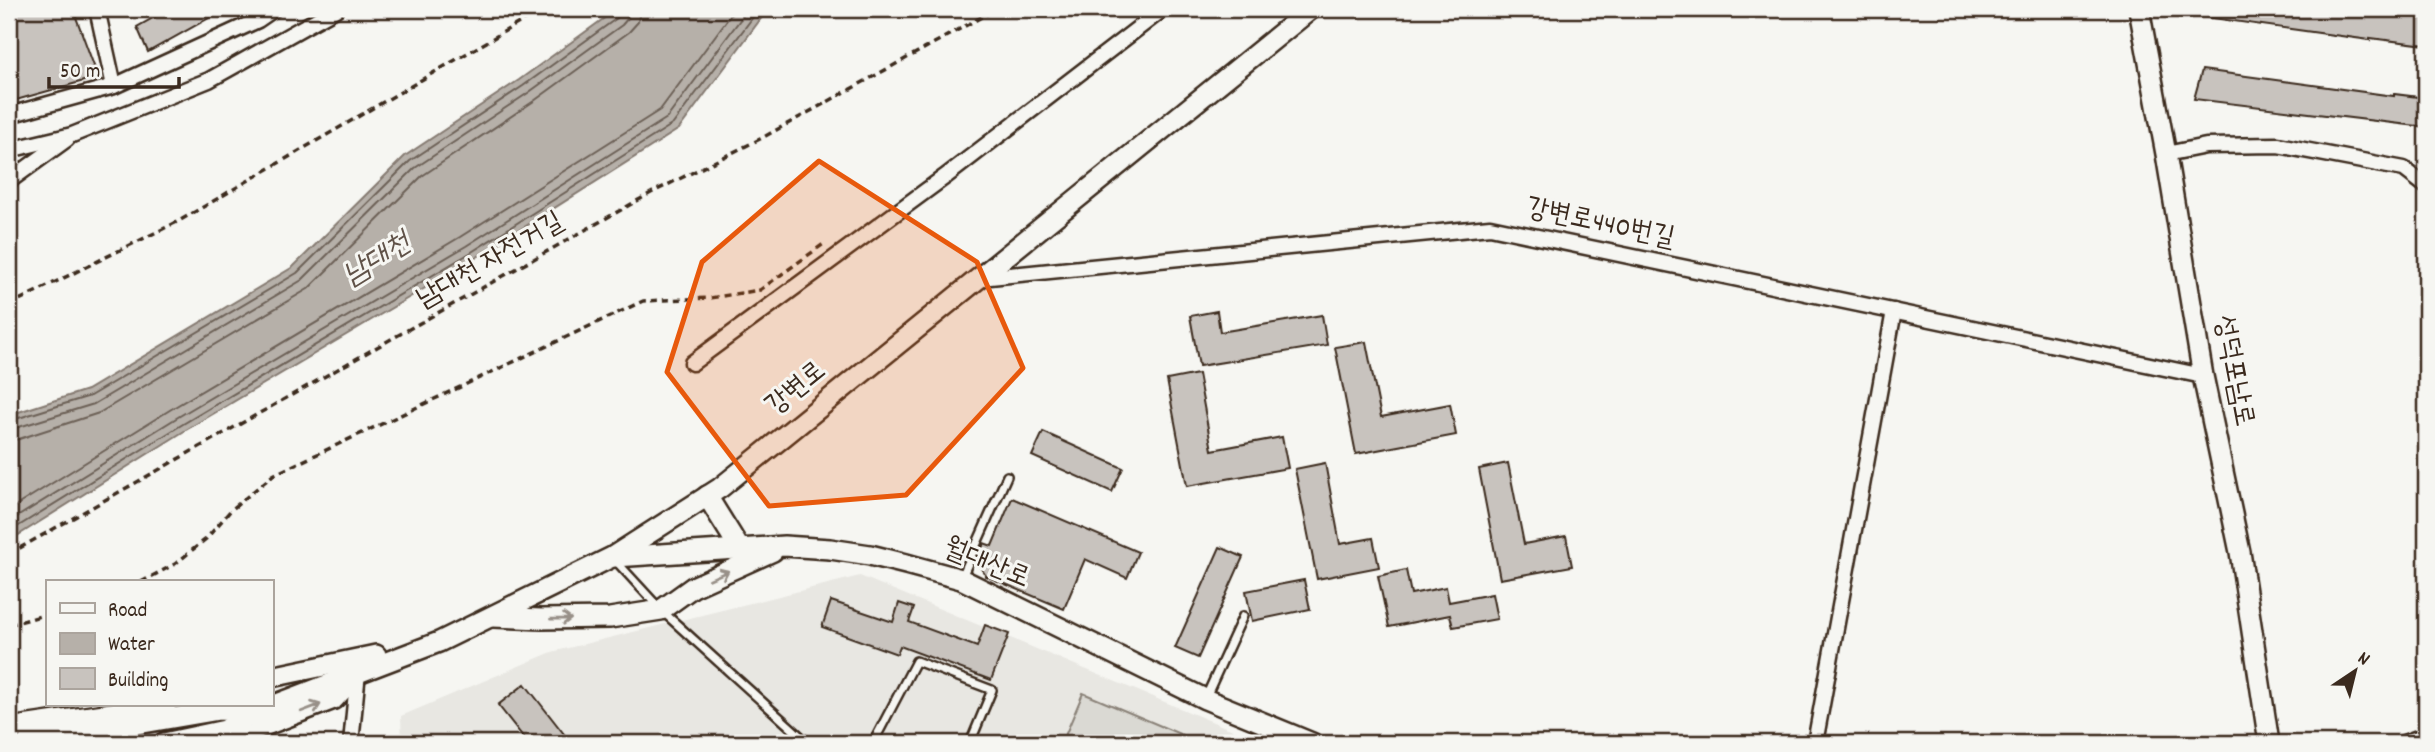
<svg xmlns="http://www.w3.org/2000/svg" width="2435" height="752" font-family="Dekko,'Poor Story',sans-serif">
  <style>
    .built { fill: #e8e7e2 }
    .green { fill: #dad9d3; stroke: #8a8278; stroke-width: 2 }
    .water { fill: #b6b0a9; stroke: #857a71; stroke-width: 2 }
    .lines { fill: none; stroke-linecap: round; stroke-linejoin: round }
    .shore { stroke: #6c6056; stroke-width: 2 }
    .building { fill: #c8c3be; stroke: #3b2a1e; stroke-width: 2 }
    .service-casing { stroke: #3b2a1e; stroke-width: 12 }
    .minor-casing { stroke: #3b2a1e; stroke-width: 19 }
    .tertiary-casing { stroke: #3b2a1e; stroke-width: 24 }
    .path { stroke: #3b2a1e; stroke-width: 3.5; stroke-dasharray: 7 5; stroke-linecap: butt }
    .service { stroke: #f6f6f2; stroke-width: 7 }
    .minor { stroke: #f6f6f2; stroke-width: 14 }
    .tertiary { stroke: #f6f6f2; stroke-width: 19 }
    .oneway { stroke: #989088 }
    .marked { fill: #e8590c; fill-opacity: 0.2; stroke: #e8590c; stroke-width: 5; stroke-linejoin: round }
    .labels { text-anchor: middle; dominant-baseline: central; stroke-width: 6; stroke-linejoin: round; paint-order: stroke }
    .street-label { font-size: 28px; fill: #3b2a1e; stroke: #f6f6f2 }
    .water-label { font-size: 30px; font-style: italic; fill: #605248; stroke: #f6f6f2 }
  </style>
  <rect width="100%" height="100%" fill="#f6f6f2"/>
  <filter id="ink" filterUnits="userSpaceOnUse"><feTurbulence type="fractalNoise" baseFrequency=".0143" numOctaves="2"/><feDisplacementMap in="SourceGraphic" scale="14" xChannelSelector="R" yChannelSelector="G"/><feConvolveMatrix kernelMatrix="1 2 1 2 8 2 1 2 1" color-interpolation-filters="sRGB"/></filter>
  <g filter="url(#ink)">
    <polygon class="built" points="860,576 1264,743 402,743 401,716 552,652"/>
    <polygon class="green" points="1083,693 1201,743 1062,743"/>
    <polygon class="water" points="617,9 768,9 679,129 474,259 186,430 9,541 9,415 87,390 293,267 405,156 519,80"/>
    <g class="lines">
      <g class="shore">
        <polyline points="9,421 90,396 297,273 410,161 523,86 617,18 620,9"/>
        <polyline points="9,430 94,404 302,280 415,168 528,93 622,25 628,18 629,9"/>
        <polyline points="9,441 19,439 99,413 308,289 422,176 534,101 629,32 638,22 640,9"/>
        <polyline points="9,510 173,408 460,237 660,110 735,9"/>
        <polyline points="9,522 178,417 466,246 667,118 748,9"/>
        <polyline points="9,532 183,424 470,253 673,124 759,9"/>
      </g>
    </g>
    <g class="building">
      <polygon points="24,9 73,9 98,77 9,102 9,14"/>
      <polygon points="169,9 225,9 148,52 137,27"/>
      <polygon points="2206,9 2387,9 2426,13 2426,45 2370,38 2370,40 2205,17"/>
      <polygon points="2202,70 2394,96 2394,94 2426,98 2426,127 2194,99"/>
      <polygon points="1217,311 1220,332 1322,315 1327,345 1199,366 1190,316"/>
      <polygon points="1366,342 1381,417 1450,404 1456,435 1356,454 1335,347"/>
      <polygon points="1198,374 1212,450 1282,437 1288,468 1187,486 1167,380"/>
      <polygon points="1043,432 1123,468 1112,492 1032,456"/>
      <polygon points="1325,463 1340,544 1373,538 1379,567 1317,579 1295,469"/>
      <polygon points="1508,463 1524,544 1566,536 1572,566 1500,579 1479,469"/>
      <polygon points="1012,498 1138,552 1127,578 1085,559 1064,609 986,576 977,562 984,543 992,546"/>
      <polygon points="1220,547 1243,557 1198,658 1175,648"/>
      <polygon points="1406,570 1411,594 1446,587 1449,602 1492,594 1497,619 1453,627 1450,615 1389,627 1378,576"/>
      <polygon points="1304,580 1310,609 1252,621 1246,591"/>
      <polygon points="831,601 893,622 899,603 914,608 909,622 977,647 985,625 1009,634 991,680 900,646 897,654 822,627"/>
      <polygon points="525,684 571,743 528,743 498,705"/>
    </g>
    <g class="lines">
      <g class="service-casing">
        <g id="service">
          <polyline points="615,560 661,610 808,743"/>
          <polyline points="961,579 1007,476"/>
          <polyline points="1205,699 1243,616"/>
          <polyline points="873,743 916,661 992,690 970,743"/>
        </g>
      </g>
      <g class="minor-casing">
        <g id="minor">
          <polyline points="97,9 114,86"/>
          <polyline points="9,115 114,86 258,20 274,9"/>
          <polyline points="9,150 72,135 209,80 336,9"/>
          <polyline points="2166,154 2206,146 2278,145 2404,169 2426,186"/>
          <polyline points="9,181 67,139"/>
          <polyline points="980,278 1490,227 2203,376"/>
          <polyline points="692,363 946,176 1163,9"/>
          <polyline points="351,743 358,672"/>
          <polyline points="1815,743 1894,311"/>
          <polyline points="2404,743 2426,735"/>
        </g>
      </g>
      <g class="tertiary-casing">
        <g id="tertiary">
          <polyline points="2139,9 2166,154 2203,376 2240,552 2269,743"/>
          <polyline points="707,496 740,549"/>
          <polyline points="615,557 784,546 830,549 870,555 906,564 961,579 1205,699 1312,743"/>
          <polyline points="493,617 541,619 610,618 661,610 693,587 773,551"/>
          <polyline points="271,677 376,655"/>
          <polyline points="9,728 166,705"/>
          <polyline points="228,736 256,729 334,699 356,675"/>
          <polyline points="27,743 219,710 255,712"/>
          <polyline points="164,743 225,730 256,712 439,642 612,557 720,488 1311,9"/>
        </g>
      </g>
      <g class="path">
        <polyline points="9,305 179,221 543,9"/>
        <polyline points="9,554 651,193 760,139 996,9"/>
        <polyline points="141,582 175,564 206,539 231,510 273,475 643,301 710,298 760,290 825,243"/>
        <polyline points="9,625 47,614"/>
      </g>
      <use href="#service" class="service"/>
      <use href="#minor" class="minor"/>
      <use href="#tertiary" class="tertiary"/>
    </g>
    <defs><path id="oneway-shaft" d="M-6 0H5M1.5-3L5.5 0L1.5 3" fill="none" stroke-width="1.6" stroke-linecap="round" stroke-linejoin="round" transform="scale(1.75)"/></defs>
    <g class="oneway">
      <use href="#oneway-shaft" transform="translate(719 575) rotate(-24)"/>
      <use href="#oneway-shaft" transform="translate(561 619) rotate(-1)"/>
      <use href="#oneway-shaft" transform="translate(311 708) rotate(-21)"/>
    </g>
  </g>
  <path class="marked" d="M 819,161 L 977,262 L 1023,368 L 906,495 L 769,506 L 667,372 L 702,262 Z"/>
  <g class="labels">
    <g class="street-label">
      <text transform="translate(1600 225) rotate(12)">강변로440번길</text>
      <text transform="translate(491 262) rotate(-30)">남대천 자전거길</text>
      <text transform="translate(2232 371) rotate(79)">성덕포남로</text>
      <text transform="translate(797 390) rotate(-39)">강변로</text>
      <text transform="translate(986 565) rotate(22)">월대산로</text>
    </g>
    <g class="water-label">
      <text transform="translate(378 261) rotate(-32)">남대천</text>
    </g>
  </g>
  <rect width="2435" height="752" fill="none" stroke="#f6f6f2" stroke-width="35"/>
  <rect x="18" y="18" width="2400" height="717" fill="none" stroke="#3b2a1e" stroke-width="2.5" filter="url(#ink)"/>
  <rect x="46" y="580" width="228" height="126" fill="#f6f6f2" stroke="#aba49d" stroke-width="2"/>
  <rect x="60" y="603" width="35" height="10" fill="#f6f6f2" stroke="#aba49d" stroke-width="2"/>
  <text x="108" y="616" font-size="21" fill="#3b2a1e">Road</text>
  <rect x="60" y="633" width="35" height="21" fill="#b6b0a9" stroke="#aba49d" stroke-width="2"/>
  <text x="108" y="650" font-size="21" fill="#3b2a1e">Water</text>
  <rect x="60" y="668" width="35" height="21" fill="#c8c3be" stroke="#aba49d" stroke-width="2"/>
  <text x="108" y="686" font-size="21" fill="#3b2a1e">Building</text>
  <g transform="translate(2355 671) rotate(35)" stroke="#f6f6f2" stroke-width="5" paint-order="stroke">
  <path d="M0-5L12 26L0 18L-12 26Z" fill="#3b2a1e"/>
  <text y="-10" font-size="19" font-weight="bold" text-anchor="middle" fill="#3b2a1e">N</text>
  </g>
  <path d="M49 77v10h130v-10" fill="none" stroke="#3b2a1e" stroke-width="3.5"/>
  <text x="60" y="77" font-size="21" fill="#3b2a1e" stroke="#f6f6f2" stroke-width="5" paint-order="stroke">50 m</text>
</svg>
